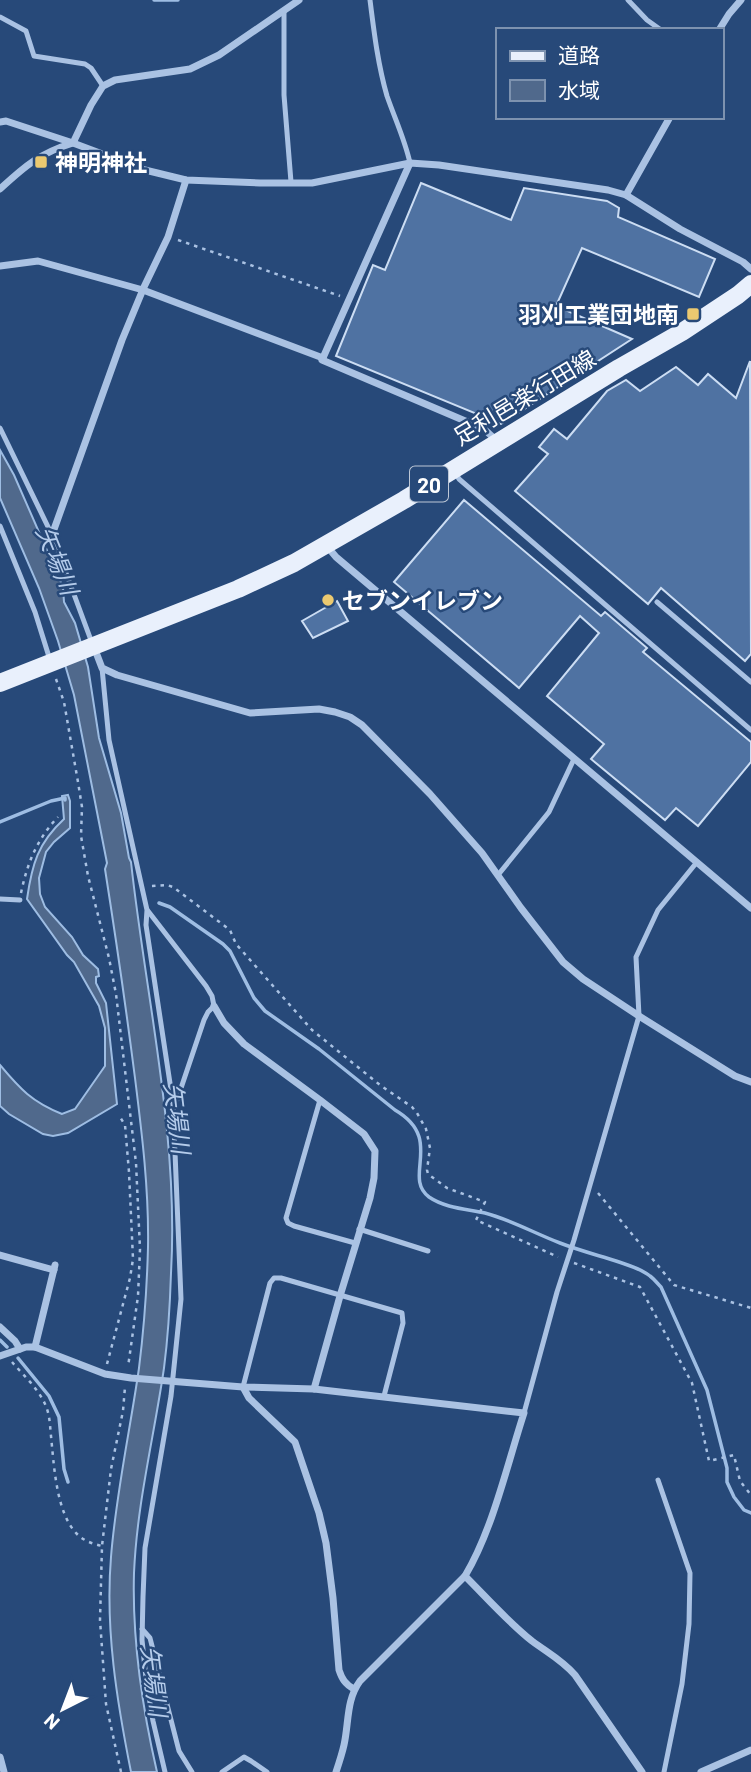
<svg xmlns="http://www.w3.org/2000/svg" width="751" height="1772" font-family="Barlow,'Noto Sans JP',sans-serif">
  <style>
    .water { fill: #50698c; stroke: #9ebde3; stroke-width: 2 }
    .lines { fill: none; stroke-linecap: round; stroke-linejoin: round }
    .stream { stroke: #9ebde3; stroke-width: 3.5 }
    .building { fill: #4f72a2; stroke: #ccddf3; stroke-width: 2 }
    .path { stroke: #aac2e3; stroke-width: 2.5; stroke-dasharray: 3.5 5; stroke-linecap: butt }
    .lane { stroke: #aac2e3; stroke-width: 5 }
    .street { stroke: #aac2e3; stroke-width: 7 }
    .primary { stroke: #e9f0fc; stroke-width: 18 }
    .poi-dot { fill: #ebc970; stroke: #274979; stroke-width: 2.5 }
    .labels { text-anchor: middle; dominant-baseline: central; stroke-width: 5; stroke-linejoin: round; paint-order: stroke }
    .shield { fill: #274979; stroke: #bec8d7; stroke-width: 2 }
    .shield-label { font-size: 21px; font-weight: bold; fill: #fff }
    .poi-label { font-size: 23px; font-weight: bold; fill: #fff; stroke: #274979; text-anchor: start }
    .street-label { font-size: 23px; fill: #fff; stroke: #274979 }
    .water-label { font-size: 24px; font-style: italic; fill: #b5cceb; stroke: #274979 }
  </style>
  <rect width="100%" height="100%" fill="#274979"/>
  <g class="water">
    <path d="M 0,450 L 14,475 L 63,587 L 64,602 L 75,623 L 88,667 L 99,738 L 121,813 L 129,858 L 131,862 C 146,999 179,1135 171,1273 C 170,1305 168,1337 164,1368 C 154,1437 137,1503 134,1573 C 132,1640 142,1707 157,1772 L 131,1772 C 117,1702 105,1629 111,1557 C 116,1493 130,1431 139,1368 C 144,1328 147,1287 148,1247 C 149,1190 142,1134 135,1078 C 126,1008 116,939 105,869 L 107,863 L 74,695 L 58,641 L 39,588 L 0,498 Z"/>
    <path d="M 68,795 L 70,801 L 70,828 L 54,842 L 46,852 L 39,878 L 40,894 L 45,907 L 72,937 L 83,955 L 98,969 L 99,976 L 96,977 L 96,983 L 106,1003 L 117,1104 L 68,1133 L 53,1136 L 43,1134 L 9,1114 L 0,1106 L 0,1065 C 20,1089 32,1102 62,1114 L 75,1109 L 105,1066 L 105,1028 L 99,1006 L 74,962 L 67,955 L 27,899 C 32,864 38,843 64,819 L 62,796 Z"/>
  </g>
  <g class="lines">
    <g class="stream">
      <polyline points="154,0 178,0"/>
      <polyline points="0,822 51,801 65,798 65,800"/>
      <path d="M 159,903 L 170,907 L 223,944 L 230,951 L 254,998 L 265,1011 L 319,1049 L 395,1110 C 445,1139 402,1177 429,1197 C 445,1208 466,1209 485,1213 C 509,1219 536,1234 560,1243 C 578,1250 597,1255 616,1261 C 627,1265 640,1268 650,1276 C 654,1279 658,1284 661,1287 L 707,1390 L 727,1468 L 727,1482 L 734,1497 L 744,1510 L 751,1513"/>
      <polyline points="0,1340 7,1347"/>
      <polyline points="18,1358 49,1396 59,1417 64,1469 68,1482"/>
    </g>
  </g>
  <g class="building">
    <polygon points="421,183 511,220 524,188 607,201 619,208 618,217 715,259 699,297 582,248 556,306 632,339 501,424 336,356 373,265 385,270"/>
    <polygon points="750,361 751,654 745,661 661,588 648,604 515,491 548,454 539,447 554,429 567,439 607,391 626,380 640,391 676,367 698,385 708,374 736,398"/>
    <polygon points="464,500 601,616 605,612 647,648 643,652 751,742 751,762 698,826 676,808 665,820 591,759 604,744 547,696 599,633 580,616 519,688 394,582"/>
    <polygon points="337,601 348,621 313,638 302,621"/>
  </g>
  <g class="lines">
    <g class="path">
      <polyline points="178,240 340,296"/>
      <polyline points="56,679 64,702 78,782 82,807 81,836 88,876 109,958 116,994 136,1163 140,1249 138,1296 128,1367"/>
      <polyline points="152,886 167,885 173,887 230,930 236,944 312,1030 380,1085 412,1107 417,1113 426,1129 430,1148 427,1170 428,1174 447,1188 485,1202 476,1220 558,1257"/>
      <path d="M 21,893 C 27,864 37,839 58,817"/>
      <polyline points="598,1193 674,1285 751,1308"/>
      <polyline points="574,1263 640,1287 692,1383 709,1461 734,1455 740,1481 751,1495"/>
      <path d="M 12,1362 C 24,1376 41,1391 47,1409 C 50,1418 50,1427 51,1436 C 54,1465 56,1513 77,1534 C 84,1541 93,1544 102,1546"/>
      <polyline points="107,1364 130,1278 133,1259 129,1172 125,1125 120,1117"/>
      <polyline points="121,1772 106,1704 100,1620 102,1546 111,1469 123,1411 125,1387"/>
    </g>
    <g class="lane">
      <path d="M 370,0 C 374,32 378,65 387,96 C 395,119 405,140 410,163"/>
      <polyline points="628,0 647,20 661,30"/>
      <polyline points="284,10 284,95 291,182"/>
      <polyline points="0,17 26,31 34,56 85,64 91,68 103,86"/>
      <polyline points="0,428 52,535 92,643"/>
      <polyline points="455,472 459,479 751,730"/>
      <polyline points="0,526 35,612 50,660"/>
      <polyline points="657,602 751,682"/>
      <polyline points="102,668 109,740 147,910 146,925 173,1103 181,1299 171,1396 145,1548 143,1597 142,1640 146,1678 153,1721 165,1772"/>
      <polyline points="498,875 549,812 574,759"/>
      <polyline points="0,899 20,900"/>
      <polyline points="148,911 206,986 212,996 214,1006 208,1012 204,1020 177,1100 173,1103"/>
      <polyline points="320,1100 286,1218 288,1223 294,1226 355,1243"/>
      <polyline points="359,1229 428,1251"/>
      <polyline points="243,1387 270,1283 274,1278 281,1278 402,1313 403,1323 384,1396"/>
      <polyline points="524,1413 557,1292 574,1240 639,1016 636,957 658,910 697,862"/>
      <polyline points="658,1480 690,1573 689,1624 682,1684 664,1772"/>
      <polyline points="142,1629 150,1638 179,1751 192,1772"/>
      <polyline points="222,1772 244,1757 251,1761 267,1772"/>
    </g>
    <g class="street">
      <polyline points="719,30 729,14 741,0"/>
      <polyline points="0,122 6,121 73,143 145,170 186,180 260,183 312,183 410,163 439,165 608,190 626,195 680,229 743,262 751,269"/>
      <polyline points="410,163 322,360 484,429 497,441"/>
      <path d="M 0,189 C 25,166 40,153 73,143 L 91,105 L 103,86 L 115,80 L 190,69 L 219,55 L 299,0"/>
      <polyline points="626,195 670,117"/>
      <polyline points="0,266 38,261 143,290 323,358"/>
      <polyline points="52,535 122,340 144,287 168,237 186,180"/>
      <polyline points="326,545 336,557 751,908"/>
      <polyline points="94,647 102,668 117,675 250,713 319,709 335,712 350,717 362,725 430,794 482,853 521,908 563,962 583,979 639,1016 735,1076 751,1082"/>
      <polyline points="214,1006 224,1023 244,1044 320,1100 364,1134 375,1151 374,1178 370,1198 340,1296 314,1389"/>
      <polyline points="0,1255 54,1270"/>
      <polyline points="0,1327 15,1341 20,1349"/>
      <polyline points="35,1347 55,1265"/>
      <path d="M 0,1356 L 26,1347 L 35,1347 L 105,1374 L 131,1378 L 243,1387 L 314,1389 L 524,1413 C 507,1465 493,1529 465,1576 L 360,1681 C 346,1700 349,1723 344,1745 C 342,1754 339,1763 336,1772"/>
      <path d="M 243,1387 L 249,1398 L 295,1442 L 319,1513 L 326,1543 L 333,1598 L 339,1670 C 342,1679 345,1684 354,1689"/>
      <path d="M 465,1576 C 487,1598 508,1622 532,1641 C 548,1653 562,1660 575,1675 L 642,1772"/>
      <polyline points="0,1757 4,1772"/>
      <polyline points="701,1772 751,1750"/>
    </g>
    <polyline class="primary" points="0,683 238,589 294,563 404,500 619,368 682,332 738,295 751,284"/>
  </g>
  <g class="poi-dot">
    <rect x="34" y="155" width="14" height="14" rx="3.5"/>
    <rect x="686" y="307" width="14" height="14" rx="3.5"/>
    <circle cx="328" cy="600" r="7"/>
  </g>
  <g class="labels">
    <rect class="shield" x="410" y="466.5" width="38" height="35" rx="5"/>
    <g class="shield-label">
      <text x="429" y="484">20</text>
    </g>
    <g class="poi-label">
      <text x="55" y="162">神明神社</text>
      <text x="679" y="314" text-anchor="end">羽刈工業団地南</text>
      <text x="342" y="600">セブンイレブン</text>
    </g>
    <g class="street-label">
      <text transform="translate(524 397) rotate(-31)">足利邑楽行田線</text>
    </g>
    <g class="water-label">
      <text transform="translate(58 560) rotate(68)">矢場川</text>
      <text transform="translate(178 1118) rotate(83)">矢場川</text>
      <text transform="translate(155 1681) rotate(83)">矢場川</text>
    </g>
  </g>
  <rect x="496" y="28" width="228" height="91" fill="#274979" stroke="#7d92af" stroke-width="2"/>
  <rect x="510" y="51" width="35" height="10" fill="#e9f0fc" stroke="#7d92af" stroke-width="2"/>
  <text x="558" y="63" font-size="21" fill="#ffffff">道路</text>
  <rect x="510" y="80" width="35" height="21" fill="#50698c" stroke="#7d92af" stroke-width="2"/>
  <text x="558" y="98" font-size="21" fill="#ffffff">水域</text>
  <g transform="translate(63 1709) rotate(222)" stroke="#274979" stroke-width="5" paint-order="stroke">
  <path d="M0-5L12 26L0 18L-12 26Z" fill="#ffffff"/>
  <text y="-10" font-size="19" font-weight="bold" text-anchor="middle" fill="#ffffff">N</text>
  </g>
</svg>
